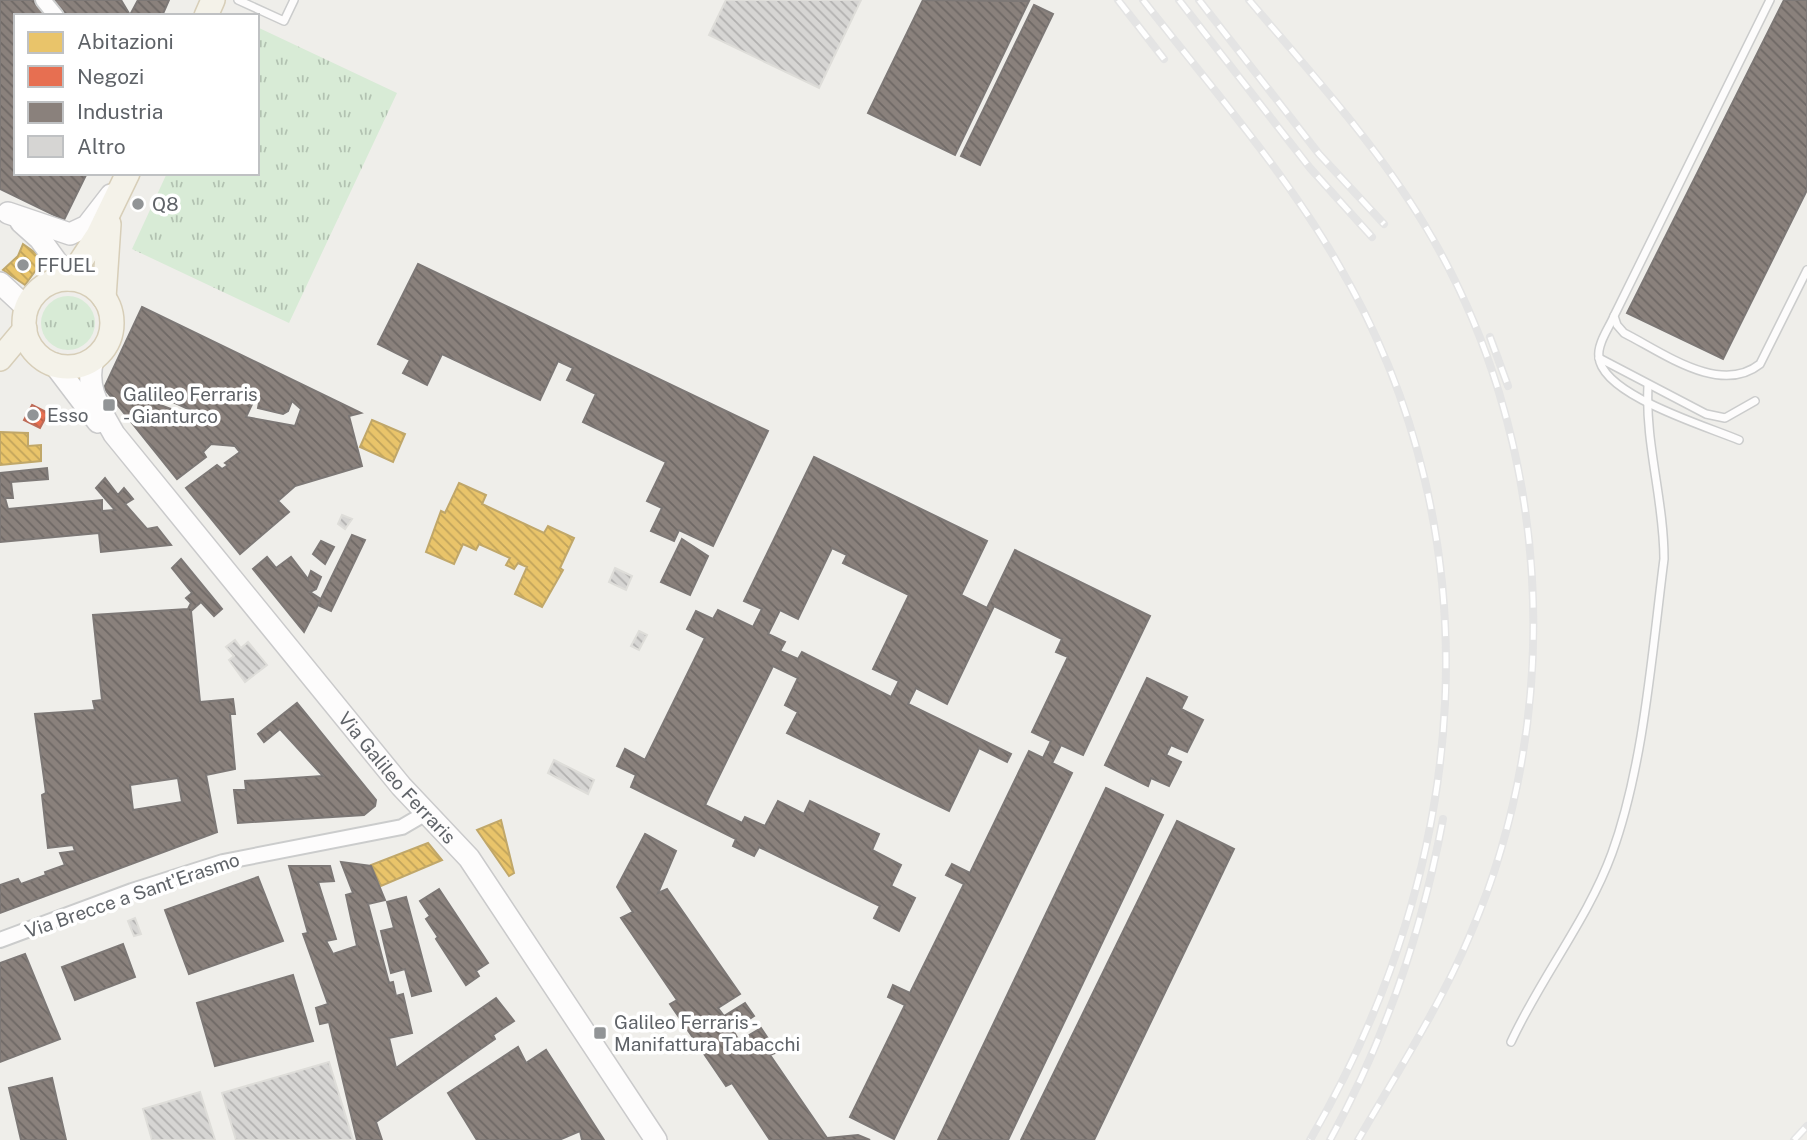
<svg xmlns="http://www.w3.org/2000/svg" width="1807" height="1140" font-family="'Public Sans',sans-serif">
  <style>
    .grass { fill: url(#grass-tufts) }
    .homes { fill: url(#homes-back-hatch); stroke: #c0a769; stroke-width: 2 }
    .shops { fill: url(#shops-back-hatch); stroke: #be6b58; stroke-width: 2 }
    .industry { fill: url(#industry-back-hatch); stroke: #7d7876; stroke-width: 2; fill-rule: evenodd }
    .building { fill: url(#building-back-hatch); stroke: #deddd9; stroke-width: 2 }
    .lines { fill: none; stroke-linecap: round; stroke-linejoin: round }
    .lane-casing { stroke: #cbcccc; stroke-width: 10 }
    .street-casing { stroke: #cbcccc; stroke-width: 18 }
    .secondary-casing { stroke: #cacacb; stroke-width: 24 }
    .primary-casing { stroke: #d7ceb8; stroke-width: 26 }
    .lane { stroke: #fdfcfc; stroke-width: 7 }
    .street { stroke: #fdfcfc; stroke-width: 14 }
    .secondary { stroke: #fdfcfc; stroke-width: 21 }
    .primary { stroke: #f4f2e9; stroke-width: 23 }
    .rail-casing { stroke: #e4e4e4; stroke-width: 8 }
    .rail { stroke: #fff; stroke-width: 5; stroke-dasharray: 16; stroke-linecap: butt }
    .poi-dot { fill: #919496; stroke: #fff; stroke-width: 2.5 }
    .labels { text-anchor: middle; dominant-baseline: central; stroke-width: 7; stroke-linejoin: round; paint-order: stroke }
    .poi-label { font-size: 19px; fill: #5f6368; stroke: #fff; text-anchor: start }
    .street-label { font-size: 19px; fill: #5f6368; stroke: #fff }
  </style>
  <defs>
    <pattern id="grass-tufts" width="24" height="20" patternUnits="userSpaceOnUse" patternTransform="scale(1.75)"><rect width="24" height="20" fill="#d8ebd6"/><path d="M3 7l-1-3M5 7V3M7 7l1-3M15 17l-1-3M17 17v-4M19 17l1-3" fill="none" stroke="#b2c2b1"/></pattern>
    <pattern id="homes-back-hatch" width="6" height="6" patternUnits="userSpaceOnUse" patternTransform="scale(1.75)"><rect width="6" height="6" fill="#e9c46a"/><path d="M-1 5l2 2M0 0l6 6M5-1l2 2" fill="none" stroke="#c0a35b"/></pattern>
    <pattern id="shops-back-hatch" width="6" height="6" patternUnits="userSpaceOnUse" patternTransform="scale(1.75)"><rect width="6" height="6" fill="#e76f51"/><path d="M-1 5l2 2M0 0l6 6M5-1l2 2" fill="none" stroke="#be5f47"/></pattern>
    <pattern id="industry-back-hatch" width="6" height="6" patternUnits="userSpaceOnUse" patternTransform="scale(1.75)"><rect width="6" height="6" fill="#8a817c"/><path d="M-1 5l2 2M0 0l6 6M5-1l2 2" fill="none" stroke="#6e6865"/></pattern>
    <pattern id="building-back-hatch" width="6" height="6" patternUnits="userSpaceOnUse" patternTransform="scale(1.75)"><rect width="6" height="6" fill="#d6d5d3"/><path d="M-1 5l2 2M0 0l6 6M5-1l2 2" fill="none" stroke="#b1b0af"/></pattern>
  </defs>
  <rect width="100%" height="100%" fill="#efeeea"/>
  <g class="grass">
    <polygon points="257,27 397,93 289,323 132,249 167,173 257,173"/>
    <circle cx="68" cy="323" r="27"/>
  </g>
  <g class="homes">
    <polygon points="23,244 44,259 25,285 3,270 18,256"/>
    <polygon points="372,420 405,434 393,462 360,447"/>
    <polygon points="0,432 28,433 28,446 41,445 41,461 0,465"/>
    <polygon points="459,483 486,495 482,504 544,533 548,526 574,538 560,568 563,570 542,607 515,594 527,567 518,563 514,569 506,565 510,558 479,544 476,550 463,544 454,564 426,552 441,511 445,513"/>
    <polygon points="501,820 514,873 509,876 477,830"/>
    <polygon points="428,843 442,860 381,886 371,865"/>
  </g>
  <polygon class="shops" points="32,405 48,413 40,428 24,420"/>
  <g class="industry">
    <polygon points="0,0 36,0 48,16 16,16 16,173 87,173 64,220 0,189"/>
    <polygon points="52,0 121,0 130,15 138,0 169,0 162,16 64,16"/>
    <polygon points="923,0 1029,1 955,155 868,113"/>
    <polygon points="1784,0 1807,0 1807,190 1723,359 1627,313"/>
    <polygon points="1034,5 1053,14 980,165 961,156"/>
    <polygon points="418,264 768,431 713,546 679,530 674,541 651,531 662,508 647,501 666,462 583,422 596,394 567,380 573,368 558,361 540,400 442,354 427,385 403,373 410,360 378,344"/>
    <path d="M 142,307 L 361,413 L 349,416 L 362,466 L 295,486 L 278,501 L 289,512 L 240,554 L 186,488 L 217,465 L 222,469 L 228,465 L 225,463 L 240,452 L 235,446 L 211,444 L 203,452 L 206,457 L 177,479 L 104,388 ZM 140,387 L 195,412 L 195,418 L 136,396 ZM 254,400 L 259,403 L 258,408 L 283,414 L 288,411 L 292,401 L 301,409 L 295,426 L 246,417 Z"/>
    <path d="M 814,457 L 987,541 L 961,595 L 987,608 L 1015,550 L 1150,616 L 1083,755 L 1061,745 L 1052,763 L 1072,773 L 894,1139 L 850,1117 L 905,1005 L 888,997 L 893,985 L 910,993 L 964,884 L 946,875 L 952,864 L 970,873 L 1029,751 L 1043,758 L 1051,741 L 1032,732 L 1068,657 L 1056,652 L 1062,639 L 994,606 L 947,704 L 916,688 L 908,704 L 1011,754 L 1007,762 L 979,748 L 949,811 L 787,733 L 798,712 L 785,705 L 798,678 L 773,666 L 705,805 L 742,823 L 745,817 L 765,826 L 778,801 L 804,814 L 810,801 L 879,834 L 872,850 L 901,865 L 891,886 L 915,898 L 899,931 L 874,918 L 880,906 L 759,847 L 754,856 L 733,846 L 736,839 L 631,787 L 636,775 L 617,766 L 625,749 L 645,760 L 705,638 L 687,629 L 696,611 L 713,619 L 718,610 L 753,627 L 762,609 L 744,601 ZM 832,548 L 847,555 L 843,563 L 909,595 L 873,669 L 899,681 L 891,697 L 802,652 L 798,659 L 780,651 L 785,642 L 768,634 L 780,610 L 798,619 Z"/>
    <polygon points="47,468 48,479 11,482 13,498 5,498 8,509 102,500 102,511 115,510 96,488 105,478 118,495 124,488 133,499 125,504 147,529 157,527 171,545 101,552 99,533 0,542 0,473"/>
    <polygon points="352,535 365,540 331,611 318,605"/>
    <polygon points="682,539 708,556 690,595 661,582"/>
    <polygon points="321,541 334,547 325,564 313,554"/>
    <polygon points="267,557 276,568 291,557 308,579 311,571 321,577 316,589 310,592 321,599 304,632 253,569"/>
    <path d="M 181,559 L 222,609 L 214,616 L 201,602 L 191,611 L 200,702 L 233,699 L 235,714 L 230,714 L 235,769 L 206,775 L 217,832 L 0,913 L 0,885 L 18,879 L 21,884 L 46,875 L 45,872 L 65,865 L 60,853 L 75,851 L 73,845 L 48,848 L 42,795 L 46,793 L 35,714 L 95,710 L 93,701 L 102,700 L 93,615 L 188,609 L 191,603 L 186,598 L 192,593 L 172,568 ZM 178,778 L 182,802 L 133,810 L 130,785 Z"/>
    <polygon points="1147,678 1187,697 1181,709 1203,720 1187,752 1171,745 1166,755 1181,762 1169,786 1151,778 1148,786 1105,765"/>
    <polygon points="297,703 376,800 375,806 364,815 238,823 234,790 246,790 245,781 323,776 280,729 264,742 258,734"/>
    <polygon points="1106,788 1163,815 1008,1140 938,1140"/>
    <polygon points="1177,821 1234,849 1094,1140 1021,1140"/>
    <polygon points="645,834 676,851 658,893 667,889 740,994 718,1008 724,1016 745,1003 754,1016 733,1030 739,1041 761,1028 777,1052 770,1055 827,1138 858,1135 870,1140 770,1140 732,1083 726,1086 670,1004 677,1000 621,918 633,912 617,887"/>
    <polygon points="341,862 371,866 385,900 368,904 389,983 393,982 396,996 403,994 412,1033 389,1038 396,1068 496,998 514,1021 493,1035 495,1039 376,1122 382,1140 357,1140 329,1022 320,1024 316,1008 328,1004 303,934 308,933 289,866 330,866 334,881 318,882 336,939 326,941 333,954 357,946 346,895 353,893"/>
    <polygon points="258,877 283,941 189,974 165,910"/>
    <polygon points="439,889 488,963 476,971 479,976 466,985 436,939 438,937 426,919 430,916 420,901"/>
    <polygon points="406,897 431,991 412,996 405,969 391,973 381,931 394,928 387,902"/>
    <polygon points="123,944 135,977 75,1000 62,967"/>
    <polygon points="25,954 60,1039 0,1062 0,963"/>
    <polygon points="293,975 313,1041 215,1066 197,1003"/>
    <polygon points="518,1047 526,1063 546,1050 604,1140 582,1140 580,1131 559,1140 477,1140 448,1093"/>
    <polygon points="52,1078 66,1140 21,1140 9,1088"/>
  </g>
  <g class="building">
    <polygon points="726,0 861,0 819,88 709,35"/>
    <polygon points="342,515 352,519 345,529 338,524"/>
    <polygon points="615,568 632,576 626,590 609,582"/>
    <polygon points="639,631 647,635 639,650 631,646"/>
    <polygon points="235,640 241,648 248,642 267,665 245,682 229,660 234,656 226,647"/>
    <polygon points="554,760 594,780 588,794 548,773"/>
    <polygon points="135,918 141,934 134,936 128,921"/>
    <polygon points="329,1062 353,1140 236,1140 222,1093"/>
    <polygon points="200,1092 215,1140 152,1140 143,1109"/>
  </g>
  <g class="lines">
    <g class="lane-casing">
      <g id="lane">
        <polyline points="238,0 284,21 294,0"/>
        <path d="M 1770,0 L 1614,316 L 1617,325 L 1624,333 C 1662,352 1720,396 1760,364 L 1807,270"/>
        <path d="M 1614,316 C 1609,328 1597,344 1599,357 C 1602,395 1706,426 1739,440"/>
        <polyline points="1599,358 1706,414 1725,418 1755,401"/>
        <path d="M 1511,1042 C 1541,977 1588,919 1612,853 C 1644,765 1652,652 1664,559 C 1664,500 1645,444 1648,386"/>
      </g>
    </g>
    <g class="street-casing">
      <g id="street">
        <polyline points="43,0 56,16"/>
        <polyline points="0,940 132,891 223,862 402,827 426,813"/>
      </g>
    </g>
    <g class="secondary-casing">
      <g id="secondary">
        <polyline points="8,213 70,234 87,226 111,195"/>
        <polyline points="21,222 40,239 69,279"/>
        <polyline points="0,283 27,308"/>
        <path id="s1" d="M 94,358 C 83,385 101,411 114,434 L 401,786 L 469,858 L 656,1140"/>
        <polyline points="54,364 98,422"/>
      </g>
    </g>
    <g class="primary-casing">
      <g id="primary">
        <polyline points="206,16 213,0"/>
        <polyline points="69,279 98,235 128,173"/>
        <circle cx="68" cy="323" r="44"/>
        <polyline points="104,298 109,224"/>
        <polyline points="0,359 25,329"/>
      </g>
    </g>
    <use href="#lane" class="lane"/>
    <use href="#street" class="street"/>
    <use href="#secondary" class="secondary"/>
    <use href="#primary" class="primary"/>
    <g class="rail-casing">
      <g id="rail">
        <polyline points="1118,0 1164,59"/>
        <path d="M 1143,0 C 1209,85 1283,169 1337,262 C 1501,541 1470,867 1310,1140"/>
        <polyline points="1179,0 1310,168 1372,237"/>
        <polyline points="1199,0 1319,154 1384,224"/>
        <path d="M 1249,0 C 1310,72 1375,143 1424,224 C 1552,435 1568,709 1470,935 C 1440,1006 1397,1073 1358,1140"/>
        <polyline points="1490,337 1508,386"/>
        <path d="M 1330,1140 C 1385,1039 1422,932 1443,819"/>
        <polyline points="1794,1140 1807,1126"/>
      </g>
    </g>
    <use href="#rail" class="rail"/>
  </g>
  <g class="poi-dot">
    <circle cx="138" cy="204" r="7"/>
    <circle cx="23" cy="265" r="7"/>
    <rect x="102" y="398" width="14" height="14" rx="3.5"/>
    <circle cx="33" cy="415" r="7"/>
    <rect x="593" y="1026" width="14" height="14" rx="3.5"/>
  </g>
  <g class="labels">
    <g class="poi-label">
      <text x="152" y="204">Q8</text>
      <text x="37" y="265">FFUEL</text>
      <text x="123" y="394">Galileo Ferraris<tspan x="123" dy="22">- Gianturco</tspan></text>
      <text x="47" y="415">Esso</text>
      <text x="614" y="1022">Galileo Ferraris -<tspan x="614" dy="22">Manifattura Tabacchi</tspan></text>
    </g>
    <g class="street-label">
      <text stroke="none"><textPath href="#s1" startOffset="527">Via Galileo Ferraris</textPath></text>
      <text transform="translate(132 895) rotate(-19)">Via Brecce a Sant'Erasmo</text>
    </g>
  </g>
  <rect x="14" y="14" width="245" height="161" fill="#ffffff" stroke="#bfc1c3" stroke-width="2"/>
  <rect x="28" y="32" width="35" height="21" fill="#e9c46a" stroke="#bfc1c3" stroke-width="2"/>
  <text x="77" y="49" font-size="21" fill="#5f6368">Abitazioni</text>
  <rect x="28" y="66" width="35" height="21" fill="#e76f51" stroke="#bfc1c3" stroke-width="2"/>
  <text x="77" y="84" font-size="21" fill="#5f6368">Negozi</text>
  <rect x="28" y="102" width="35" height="21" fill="#8a817c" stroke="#bfc1c3" stroke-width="2"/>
  <text x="77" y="119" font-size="21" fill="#5f6368">Industria</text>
  <rect x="28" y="136" width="35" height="21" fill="#d6d5d3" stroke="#bfc1c3" stroke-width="2"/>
  <text x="77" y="154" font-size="21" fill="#5f6368">Altro</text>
</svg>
